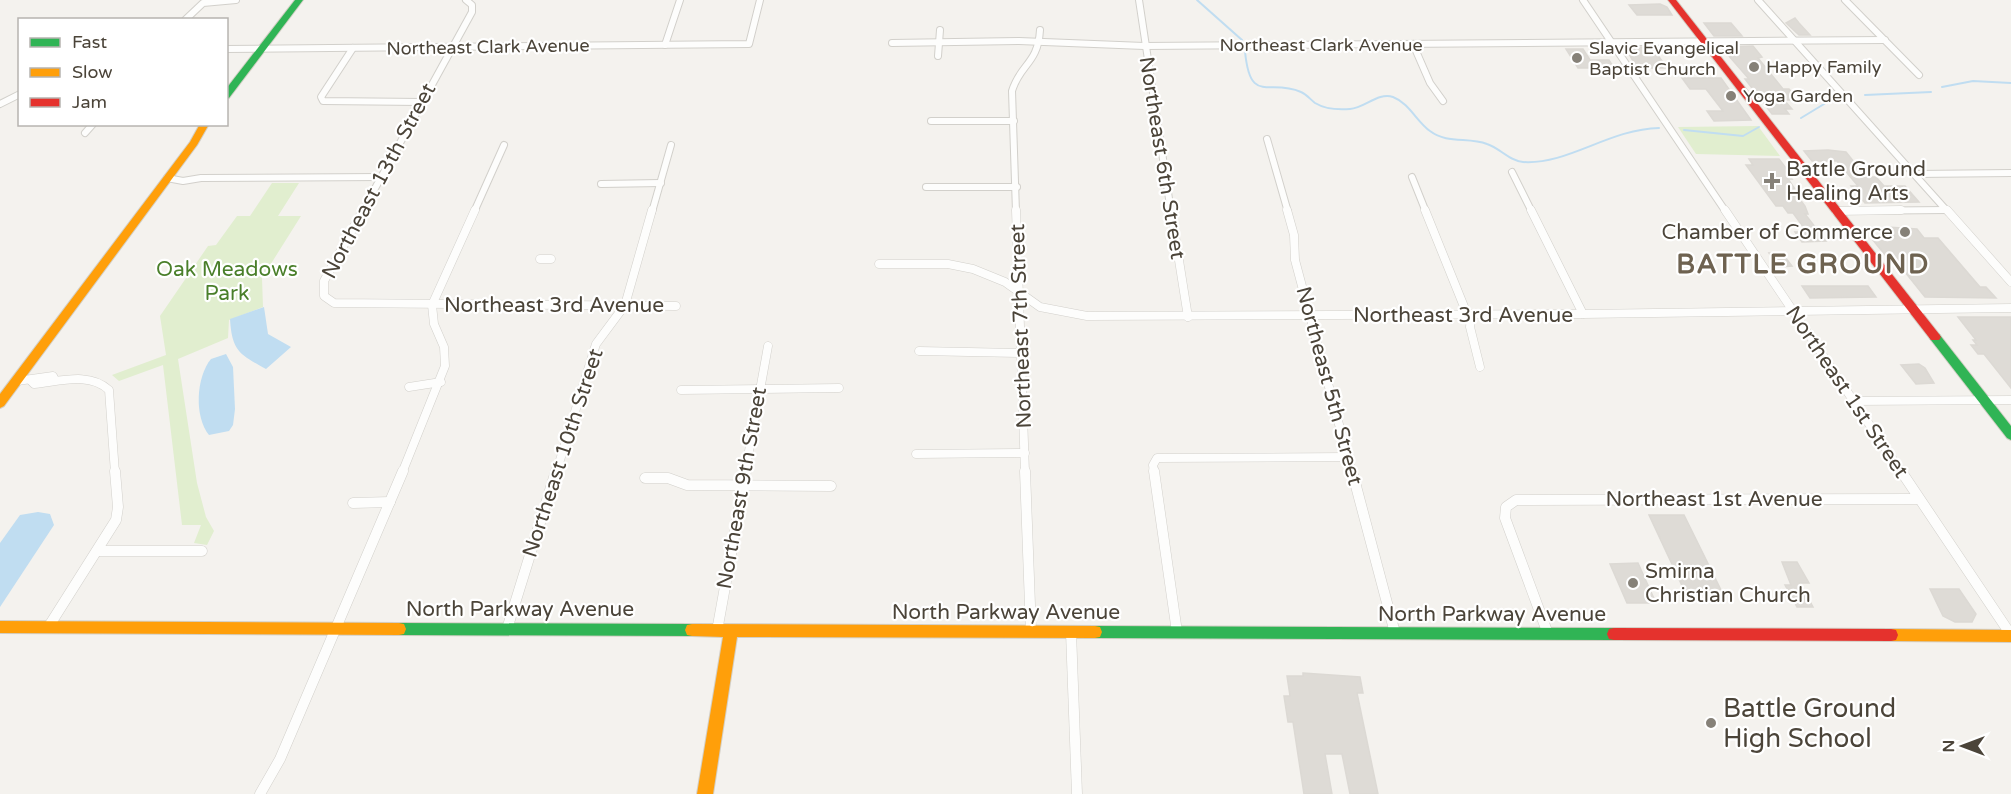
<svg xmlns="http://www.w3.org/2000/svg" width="2011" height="794" font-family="'Varela Round',sans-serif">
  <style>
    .green { fill: #e1eecf }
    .water { fill: #c0ddf1 }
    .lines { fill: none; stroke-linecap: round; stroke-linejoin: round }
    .stream { stroke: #c0ddf1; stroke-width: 2 }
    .building { fill: #dedbd6; stroke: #dcd9d4; stroke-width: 1.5 }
    .street-far2-casing { stroke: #d2d0cb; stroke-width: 8 }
    .street-far1-casing { stroke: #d2d0cb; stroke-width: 9 }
    .street-casing { stroke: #d2d0cb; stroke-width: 11 }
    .fast-casing { stroke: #d3cfc5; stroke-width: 2 }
    .slow-casing { stroke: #d3cfc5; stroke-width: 2 }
    .jam-casing { stroke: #d3cfc5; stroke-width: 2 }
    .street-far2 { stroke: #fdfdfc; stroke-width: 6 }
    .street-far1 { stroke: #fdfdfc; stroke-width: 8 }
    .street { stroke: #fdfdfc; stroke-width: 10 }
    .fast { fill: #30b455; fill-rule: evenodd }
    .slow { fill: #ff9f0a; fill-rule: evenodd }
    .jam { fill: #e5322d; fill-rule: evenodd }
    .poi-dot { fill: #868178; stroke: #fff; stroke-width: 2 }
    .labels { text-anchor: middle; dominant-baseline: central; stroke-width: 4.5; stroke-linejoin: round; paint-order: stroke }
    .far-street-label { font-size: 18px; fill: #4b4439; stroke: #fff }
    .far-poi-label { font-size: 18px; fill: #4b4439; stroke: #fff; text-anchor: start }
    .street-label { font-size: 21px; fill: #4b4439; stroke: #fff }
    .poi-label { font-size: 21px; fill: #4b4439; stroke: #fff; text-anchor: start }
    .park-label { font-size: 21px; fill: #4a7f2a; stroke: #fff }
    .near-poi-label { font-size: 26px; fill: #4b4439; stroke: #fff; text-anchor: start }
    .district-label { font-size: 27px; font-weight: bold; letter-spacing: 1.5px; fill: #6e6250; stroke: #fff }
  </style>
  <rect width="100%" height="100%" fill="#f4f2ee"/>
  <g class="green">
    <polygon points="1758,126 1780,156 1696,154 1678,127"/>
    <polygon points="272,183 299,183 278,216 301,216 262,278 263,307 229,320 228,338 178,359 197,483 206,517 214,531 207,545 194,543 201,525 182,525 163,365 119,381 112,375 166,355 160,316 208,246 216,245 237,216 250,216"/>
  </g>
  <g class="water">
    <path d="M 264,307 L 268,334 L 291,347 L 266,369 C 239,354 232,351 230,319 Z"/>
    <path d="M 226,354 L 233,367 L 235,409 L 233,425 L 229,431 L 209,435 C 194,417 196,377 211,359 Z"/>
    <polygon points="38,512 50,514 54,525 0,607 0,543 20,515"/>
  </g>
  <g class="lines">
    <g class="stream">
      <polyline points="1197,0 1242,40"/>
      <path d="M 1245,51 C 1250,106 1269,78 1301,92 C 1306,94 1310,99 1315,103 C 1325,109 1338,110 1350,109 C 1365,108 1378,92 1393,97 C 1409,103 1417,122 1430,131 C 1447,144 1468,137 1487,144 C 1500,148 1509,161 1523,162 C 1568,165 1609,129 1659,128"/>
      <polyline points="1942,87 1973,81 2011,83"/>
      <polyline points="1865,95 1931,92"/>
      <polyline points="1801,118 1834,98"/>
      <polyline points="1684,130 1743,136 1759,127"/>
    </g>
  </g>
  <g class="building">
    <polygon points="1660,4 1667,7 1672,15 1637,15 1629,5"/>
    <polygon points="1795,18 1799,23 1810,35 1799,35 1786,23"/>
    <polygon points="1704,23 1731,23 1742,36 1714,36"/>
    <polygon points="1753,46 1762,57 1758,58 1783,89 1789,89 1799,100 1784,100 1792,109 1785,109 1789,114 1772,114 1745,79 1749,79 1721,47"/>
    <polygon points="1625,47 1652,47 1667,68 1637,68"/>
    <polygon points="1566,49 1583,49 1590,60 1609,60 1614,68 1578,68"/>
    <polygon points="1682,78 1721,78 1751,120 1714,121 1707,111 1723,111 1706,89 1690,89"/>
    <polygon points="1828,150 1846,152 1866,177 1876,177 1884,186 1905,186 1919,202 1865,203 1851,186 1858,186 1837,161 1812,161 1804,151"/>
    <polygon points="1749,159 1779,159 1789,172 1786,172 1792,179 1788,179 1795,189 1792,189 1805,206 1808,214 1805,214 1826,241 1802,242 1795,232 1807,232 1793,213 1788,213 1783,206 1776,206 1746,165 1753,165"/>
    <polygon points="1887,227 1917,229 1924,238 1938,238 1980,287 1986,287 1996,298 1925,297 1901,267 1895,267 1872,239 1896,238"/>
    <polygon points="1769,253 1782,253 1792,266 1778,267"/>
    <polygon points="1802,286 1868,286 1876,297 1810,298"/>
    <polygon points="1958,317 2011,317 2011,388 1984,354 1978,354 1971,345 1977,345 1973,340 1976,340"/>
    <polygon points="1919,364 1925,368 1934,383 1916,384 1901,365"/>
    <polygon points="1649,515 1684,515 1722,592 1685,592"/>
    <polygon points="1782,562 1797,562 1809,583 1800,583 1813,607 1797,607 1785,585 1791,585"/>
    <polygon points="1638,563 1656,603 1627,603 1610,564"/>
    <polygon points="1930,589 1959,589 1976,614 1972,622 1955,622 1943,616"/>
    <polygon points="1303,673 1360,677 1363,693 1357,693 1378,794 1350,794 1342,754 1325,754 1332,794 1304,794 1293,722 1288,722 1284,696 1290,696 1287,676 1303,676"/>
  </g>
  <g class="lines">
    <g class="street-far2-casing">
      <g id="street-far2">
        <polyline points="1139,0 1171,212"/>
        <polyline points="1583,0 1726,212"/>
        <polyline points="1758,0 1948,212"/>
        <polyline points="1845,0 1919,75"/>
        <polyline points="185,20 203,3 236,0"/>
        <polyline points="892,43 1019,41 1144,46 1885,40"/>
        <polyline points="1413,44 1430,83 1443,101"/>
        <polyline points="665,45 680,0"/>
        <polyline points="353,48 321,97 323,101 421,102"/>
        <polyline points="226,49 749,44 760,0"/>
        <polyline points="938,56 940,30"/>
        <polyline points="0,104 20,94"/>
        <polyline points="931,121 1014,121"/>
        <polyline points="85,133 93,124"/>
        <polyline points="1267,139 1288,212"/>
        <polyline points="1512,172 1532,212"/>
        <polyline points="1916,174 2011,173"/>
        <polyline points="1412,177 1426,212"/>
        <polyline points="167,178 183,181 201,178 382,177"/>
        <polyline points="601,184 661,183"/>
        <polyline points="926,187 1017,187"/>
        <polyline points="1836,211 1947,210"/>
        <polyline points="362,212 472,12 472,5 466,0"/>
        <polyline points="474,212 504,145"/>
        <polyline points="652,212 671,145"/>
        <path d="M 1016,212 L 1012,91 C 1020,64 1038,64 1040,30"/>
      </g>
    </g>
    <g class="street-far1-casing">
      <g id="street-far1">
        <polyline points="363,210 324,281 324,296 334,303 676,306"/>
        <polyline points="1016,210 1025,473"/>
        <polyline points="1171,210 1188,317"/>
        <polyline points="1287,210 1294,235 1295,260 1352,473"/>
        <polyline points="1425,210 1467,314"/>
        <polyline points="1531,210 1583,314"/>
        <polyline points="1725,210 1902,473"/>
        <polyline points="1947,210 2011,282"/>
        <polyline points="1836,211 1901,210"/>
        <polyline points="540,259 551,259"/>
        <polyline points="879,264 948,264 973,269 1005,282 1040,307 1087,316 1583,314 2011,308"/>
        <polyline points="1471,314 1470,327 1480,367"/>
        <polyline points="919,351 1022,353"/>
        <polyline points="17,381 53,376 55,380"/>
        <path d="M 31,381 L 34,384 C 58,382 89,371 109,390 L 115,473"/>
        <polyline points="409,387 441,382"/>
        <polyline points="681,390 839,388"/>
        <polyline points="1853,401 2011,400"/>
        <polyline points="916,454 1025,453"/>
        <polyline points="402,473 445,366 444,347 434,324 432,305 475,210"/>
        <polyline points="556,473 596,344 625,305 652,210"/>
        <polyline points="745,473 768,346"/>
        <polyline points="1154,473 1153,465 1157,458 1347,457"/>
      </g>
    </g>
    <g class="street-casing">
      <g id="street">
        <polyline points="1025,471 1031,632"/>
        <polyline points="1154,471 1177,632"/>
        <polyline points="1352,471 1395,633"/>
        <polyline points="1901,471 2011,635"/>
        <polyline points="645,478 668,478 687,485 831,486"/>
        <polyline points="353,503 390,502"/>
        <polyline points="97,551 202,551"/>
        <polyline points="49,626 116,520 118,507 115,471"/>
        <polyline points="507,629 556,471"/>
        <polyline points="717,631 746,471"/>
        <polyline points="1071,632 1077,794"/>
        <polyline points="1548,634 1505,518 1506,507 1516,500 1919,499"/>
        <polyline points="260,794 280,759 403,471"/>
      </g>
    </g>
    <g class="fast-casing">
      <g id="fast">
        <polygon points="295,0 303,0 229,98 226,99 226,89"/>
        <polygon points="1935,333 1939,334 2011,426 2011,440 2007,438 1931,340 1929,337"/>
        <polygon points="399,623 692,624 697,625 699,630 697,635 692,636 399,635 394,634 392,629 394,624"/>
        <polygon points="1095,626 1614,628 1619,629 1621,634 1619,639 1614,640 1095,638 1090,637 1088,632 1090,627"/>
      </g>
    </g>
    <g class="slow-casing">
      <g id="slow">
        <polygon points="200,124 209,124 197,145 4,406 0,408 0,394 190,142"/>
        <polygon points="0,621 399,623 404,624 406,629 404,634 399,635 0,633"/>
        <polygon points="692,624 1095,626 1100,627 1102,632 1100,637 1095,638 737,637 713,794 697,794 723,637 692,636 687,635 685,630 687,625"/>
        <polygon points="1891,629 2011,630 2011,642 1891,641 1886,640 1884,635 1886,630"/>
      </g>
    </g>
    <g class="jam-casing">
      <g id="jam">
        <polygon points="1668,0 1676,0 1939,334 1941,337 1939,340 1931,340"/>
        <polygon points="1614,628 1891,629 1896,630 1898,635 1896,640 1891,641 1614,640 1609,639 1607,634 1609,629"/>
      </g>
    </g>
    <use href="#street-far2" class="street-far2"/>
    <use href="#street-far1" class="street-far1"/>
    <use href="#street" class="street"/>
    <use href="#fast" class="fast"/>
    <use href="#slow" class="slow"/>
    <use href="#jam" class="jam"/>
  </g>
  <g class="poi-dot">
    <circle cx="1577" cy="58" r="6"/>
    <circle cx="1754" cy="67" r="6"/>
    <circle cx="1731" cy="96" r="6"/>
    <path d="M1769 172h6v6h6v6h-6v6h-6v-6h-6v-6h6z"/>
    <circle cx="1905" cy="232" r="6"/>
    <circle cx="1633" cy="583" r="6"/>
    <circle cx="1711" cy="723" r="6"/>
  </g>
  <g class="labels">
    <g class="far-street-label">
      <text x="1321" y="45">Northeast Clark Avenue</text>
      <text transform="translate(488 47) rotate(-1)">Northeast Clark Avenue</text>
    </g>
    <g class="far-poi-label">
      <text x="1589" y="48">Slavic Evangelical<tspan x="1589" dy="21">Baptist Church</tspan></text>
      <text x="1766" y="67">Happy Family</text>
      <text x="1743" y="96">Yoga Garden</text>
    </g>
    <g class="street-label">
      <text transform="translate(1162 158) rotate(81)">Northeast 6th Street</text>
      <text transform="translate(379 181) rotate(-62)">Northeast 13th Street</text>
      <text x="554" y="305">Northeast 3rd Avenue</text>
      <text x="1463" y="315">Northeast 3rd Avenue</text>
      <text transform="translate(1021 326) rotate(-92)">Northeast 7th Street</text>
      <text transform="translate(1329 386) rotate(75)">Northeast 5th Street</text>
      <text transform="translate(1847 392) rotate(56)">Northeast 1st Street</text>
      <text transform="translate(563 453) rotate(-72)">Northeast 10th Street</text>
      <text transform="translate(742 488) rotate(-80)">Northeast 9th Street</text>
      <text x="1714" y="499">Northeast 1st Avenue</text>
      <text x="520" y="609">North Parkway Avenue</text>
      <text x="1006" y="612">North Parkway Avenue</text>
      <text x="1492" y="614">North Parkway Avenue</text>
    </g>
    <g class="poi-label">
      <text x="1786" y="169">Battle Ground<tspan x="1786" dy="24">Healing Arts</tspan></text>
      <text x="1893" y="232" text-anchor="end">Chamber of Commerce</text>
      <text x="1645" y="571">Smirna<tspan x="1645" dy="24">Christian Church</tspan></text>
    </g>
    <g class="park-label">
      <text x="227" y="269">Oak Meadows<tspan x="227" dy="24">Park</tspan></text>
    </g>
    <g class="near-poi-label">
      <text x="1723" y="708">Battle Ground<tspan x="1723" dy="30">High School</tspan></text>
    </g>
    <g class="district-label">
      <text x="1803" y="264">BATTLE GROUND</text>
    </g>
  </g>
  <rect x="18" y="18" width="210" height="108" fill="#ffffff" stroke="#b7b4b0" stroke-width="1.5"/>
  <rect x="30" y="38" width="30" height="9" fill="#30b455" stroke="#b7b4b0" stroke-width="1.5"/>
  <text x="72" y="48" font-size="18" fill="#4b4439">Fast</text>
  <rect x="30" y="68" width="30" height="9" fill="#ff9f0a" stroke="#b7b4b0" stroke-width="1.5"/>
  <text x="72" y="78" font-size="18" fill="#4b4439">Slow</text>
  <rect x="30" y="98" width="30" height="9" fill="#e5322d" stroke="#b7b4b0" stroke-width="1.5"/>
  <text x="72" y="108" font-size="18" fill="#4b4439">Jam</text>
  <g transform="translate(1963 746) rotate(270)" stroke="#ffffff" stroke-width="4.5" paint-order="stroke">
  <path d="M0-4.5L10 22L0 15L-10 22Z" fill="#4b4439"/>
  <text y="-9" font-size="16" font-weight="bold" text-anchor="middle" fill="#4b4439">N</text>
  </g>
</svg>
